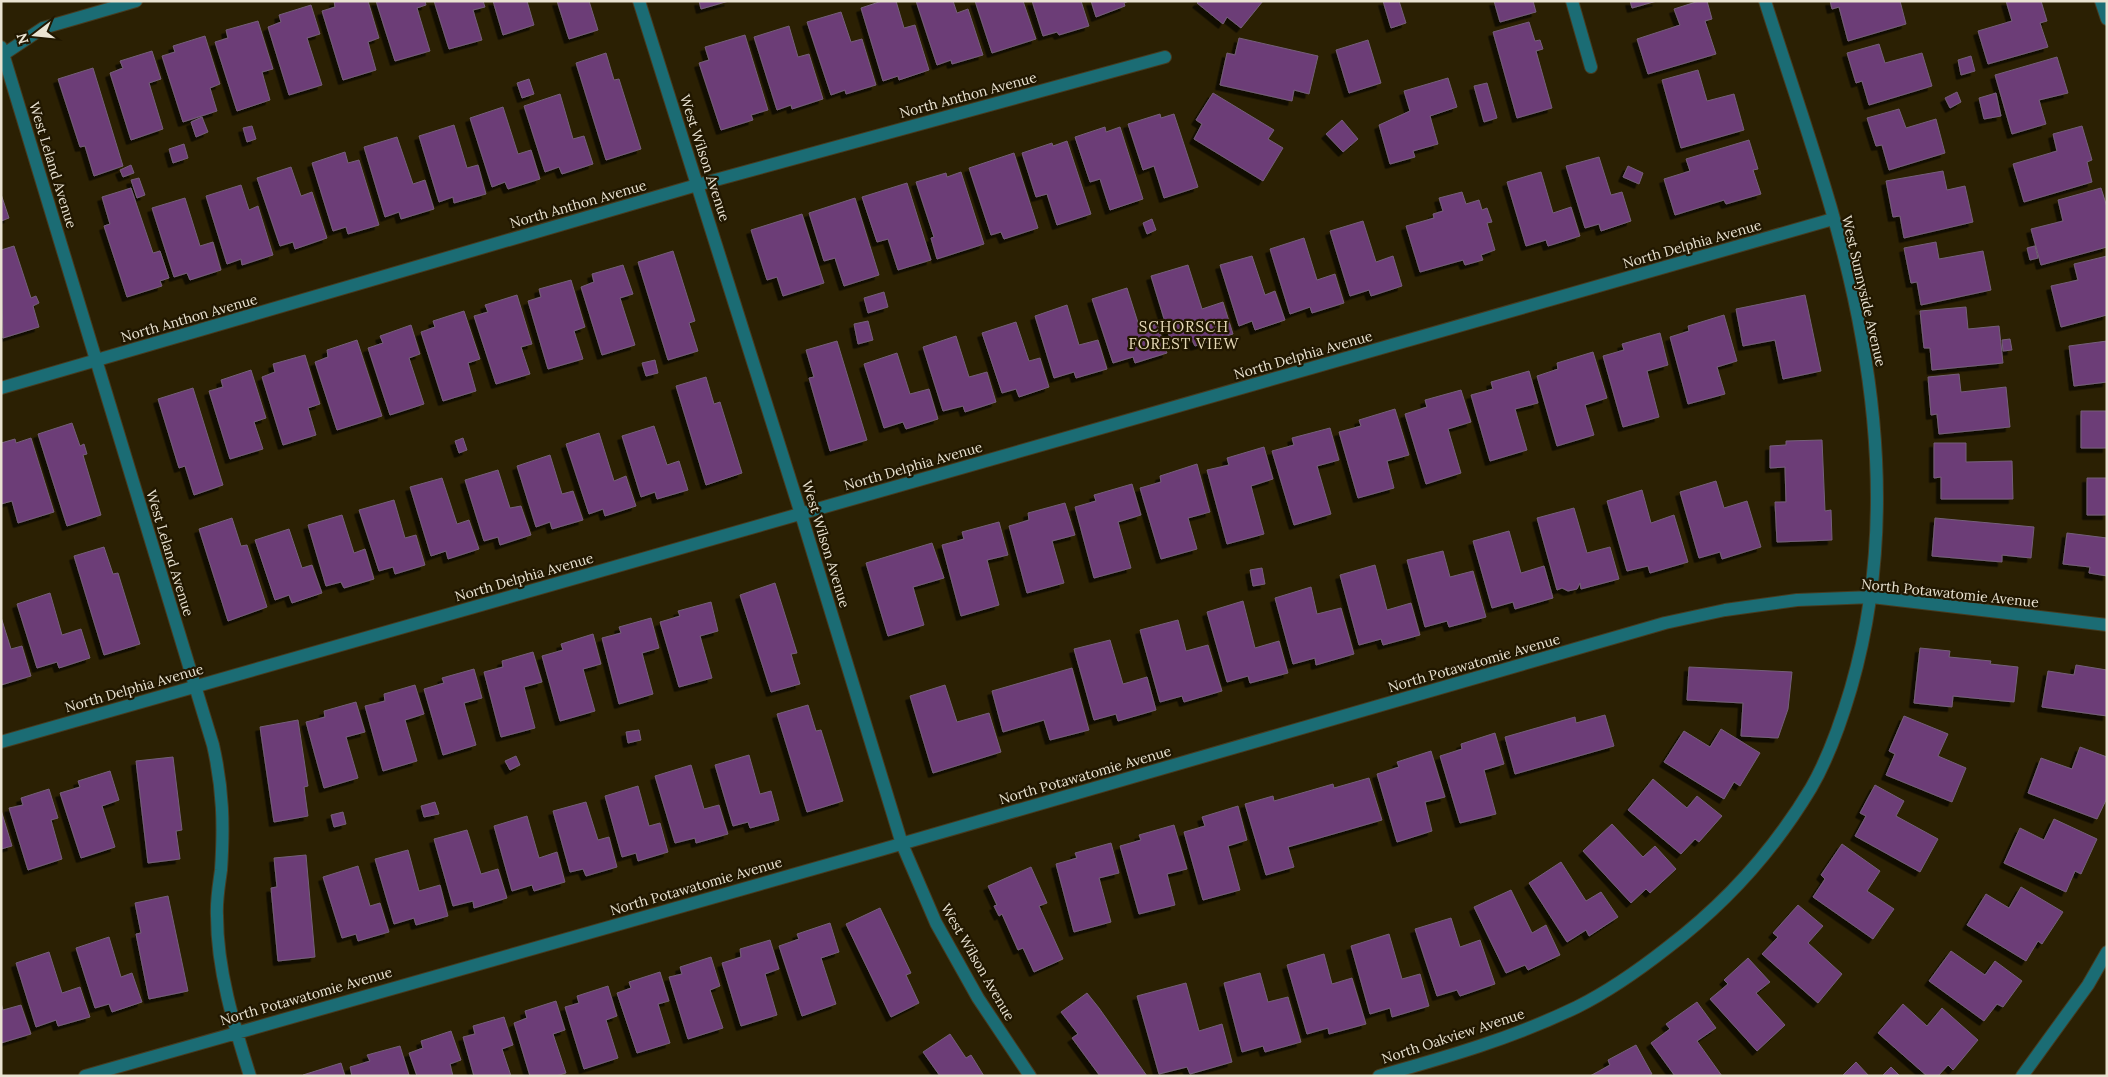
<svg xmlns="http://www.w3.org/2000/svg" width="2108" height="1077" viewBox="0 0 2108 1077" font-family="Lora,serif">
<style>
.building{fill:#6c3e77;stroke:#745f79;filter:url(#shadow)}
.lines{fill:none;stroke-linecap:round;stroke-linejoin:round}
.minor-casing{stroke:#463b20;stroke-width:14}
.minor{stroke:#1b6c74;stroke-width:12}
.labels{text-anchor:middle;dominant-baseline:central;stroke-width:4.5;stroke-linejoin:round;paint-order:stroke}
.street-label{font-size:14px;fill:#eae3d2;stroke:#211700}
.neighbourhood-label{font-size:15px;letter-spacing:1px;fill:#e8dbb9;stroke:#211700}
</style>
<defs>
<filter id="shadow"><feDropShadow dx="-4.5" dy="4.5" stdDeviation="0" flood-color="#0009"/></filter>
</defs>
<rect width="100%" height="100%" fill="#2b2003"/>
<path class="building" d="M334 1H368L379 38 368 42 376 70 343 80 322 11 335 7Z
M376 1H425L426 5 417 8 430 51 395 61Z
M434 1H483L485 7 473 10 482 40 449 49Z
M493 1H527L534 25 503 35Z
M557 1H589L598 30 569 39Z
M699 1H729L701 9Z
M882 1H896L904 28 915 25 929 70 899 80 898 76 883 81 861 8Z
M916 1H953L957 13 968 9 983 55 952 64 951 60 937 65Z
M975 1H1023L1036 39 992 53Z
M1032 1H1081L1089 26 1059 35 1057 32 1043 36Z
M1091 1H1129L1124 3 1125 6 1096 17Z
M1199 1H1263L1241 28 1227 17 1223 24 1197 3Z
M1383 1H1399L1406 23 1391 28Z
M1494 1H1533L1536 12 1500 22Z
M1630 1H1657L1632 8Z
M1699 1H1707L1712 19 1705 21 1716 54 1648 74 1637 39 1680 25 1674 9Z
M1830 1H1900L1906 24 1848 41 1839 7 1832 9Z
M2006 1H2041L2047 21 2040 23 2048 47 1988 64 1978 31 2012 21Z
M311 5 320 34 307 38 322 85 289 95 268 27 281 22 279 15Z
M841 12 851 42 862 39 876 85 846 94 845 90 831 95 807 22Z
M258 21 273 69 262 72 270 100 237 111 215 42 228 38 226 30Z
M1529 22 1535 41 1540 40 1543 49 1536 51 1552 108 1517 118 1493 32Z
M789 26 798 57 809 54 823 99 792 109 791 105 777 110 754 37Z
M745 35 768 110 751 115 753 120 721 130 699 63 709 60 705 47Z
M205 36 220 84 210 88 217 111 183 122 162 56 175 52 173 46Z
M1239 38 1318 56 1309 94 1294 90 1292 101 1220 85 1227 53 1235 55Z
M1368 40 1381 83 1349 93 1336 50Z
M1879 44 1885 63 1922 53 1932 86 1869 105 1862 81 1856 83 1847 53Z
M152 51 161 79 149 83 163 129 131 140 110 73 123 68 120 61Z
M606 53 614 80 619 79 641 149 606 160 576 63Z
M1971 56 1975 71 1961 75 1958 60Z
M2057 57 2068 93 2039 100 2046 124 2012 134 1995 75Z
M93 68 123 166 94 176 85 146 80 147 58 79Z
M1698 70 1707 101 1734 94 1744 130 1681 148 1662 80Z
M1448 78 1457 107 1430 116 1438 144 1413 151 1415 157 1390 164 1379 125 1410 111 1404 91Z
M529 79 534 94 522 98 517 83Z
M1487 83 1497 118 1484 122 1474 86Z
M1957 92 1961 102 1950 108 1945 98Z
M1213 93 1274 130 1268 139 1283 148 1263 181 1194 139 1202 124 1196 120Z
M1996 93 2001 116 1984 119 1979 98Z
M560 94 573 139 584 136 593 164 562 174 559 167 545 172 524 106Z
M503 107 518 154 531 150 540 179 508 189 505 182 492 187 470 118Z
M1899 109 1906 128 1936 119 1945 153 1889 170 1882 145 1876 146 1867 118Z
M1160 114 1161 118 1174 114 1198 187 1164 198 1154 166 1143 170 1128 124Z
M202 117 208 132 196 137 191 122Z
M1342 120 1358 139 1343 152 1326 134Z
M454 125 467 168 478 165 486 194 454 203 453 197 439 202 419 136Z
M252 126 256 139 247 142 243 128Z
M2082 126 2092 160 2087 162 2092 182 2024 202 2013 164 2057 151 2053 134Z
M1105 127 1106 132 1120 127 1143 199 1110 210 1100 179 1090 182 1075 137Z
M397 137 413 184 425 180 434 209 401 219 399 212 385 217 364 147Z
M1749 140 1758 169 1753 170 1761 194 1726 204 1724 200 1675 215 1664 179 1690 171 1686 159Z
M1067 141 1091 214 1057 225 1047 194 1036 197 1022 153 1052 143 1053 146Z
M184 144 188 158 173 163 169 149Z
M345 152 348 163 359 160 379 225 348 234 346 227 333 231 312 163Z
M1014 153 1038 228 1004 239 1001 232 991 235 969 168Z
M1599 157 1611 195 1622 192 1631 221 1601 231 1599 224 1585 228 1566 166Z
M131 165 134 173 123 177 120 170Z
M1628 166 1643 173 1639 184 1623 177Z
M291 167 301 196 312 192 327 238 295 249 293 242 280 246 257 178Z
M1943 171 1947 190 1965 186 1973 222 1904 238 1900 216 1893 217 1886 181Z
M961 172 984 244 937 259 931 238 934 237 916 182 946 173 947 177Z
M1541 172 1553 213 1571 207 1580 236 1548 246 1546 240 1526 246 1507 182Z
M139 178 145 195 137 198 131 180Z
M907 183 931 260 898 270 888 239 877 242 862 197Z
M241 185 249 210 258 206 273 255 242 265 241 259 227 264 206 196Z
M131 188 153 253 160 251 169 278 160 281 162 286 127 297 104 226 110 224 102 197Z
M2101 188 2107 207V247L2041 265 2031 229 2063 221 2058 200Z
M1462 192 1466 204 1479 200 1482 210 1487 208 1492 222 1487 223 1495 250 1481 255 1483 260 1465 265 1463 260 1420 272 1406 226 1434 218 1433 214 1443 211 1439 198Z
M1 194 9 218 1 221Z
M185 198 200 246 213 242 221 270 190 280 187 273 174 277 152 208Z
M855 198 879 275 844 286 835 258 824 261 809 213Z
M802 214 824 283 783 296 777 277 767 280 751 230Z
M1152 219 1156 230 1147 234 1143 223Z
M1363 221 1376 262 1393 256 1402 286 1371 296 1369 290 1350 296 1330 231Z
M1304 238 1317 280 1335 274 1344 303 1312 313 1310 307 1290 314 1270 249Z
M1936 242 1939 259 1983 251 1991 290 1921 305 1917 282 1911 283 1904 248Z
M14 246 31 298 36 296 39 303 33 306 39 327 3 338 1 250Z
M2035 246 2038 258 2030 260 2027 248Z
M673 251 695 321 689 323 698 351 668 360 638 262Z
M1252 256 1265 295 1275 291 1285 320 1255 330 1252 321 1239 326 1220 265Z
M2107 256V315L2061 327 2051 286 2078 280 2074 264Z
M623 265 633 294 620 298 635 345 602 355 581 287 594 282 592 274Z
M1188 265 1202 309 1223 302 1233 334 1195 346 1191 338 1172 345 1151 276Z
M571 280 585 327 574 331 583 359 548 369 528 301 541 297 539 289Z
M1127 288 1140 329 1157 324 1167 353 1135 363 1133 357 1113 363 1092 299Z
M884 292 888 307 868 313 864 298Z
M517 295 532 344 521 347 530 374 496 384 474 316 488 312 485 305Z
M1805 295 1821 371 1783 379 1775 340 1743 346 1736 309Z
M1067 305 1079 345 1098 340 1107 369 1076 378 1074 372 1054 378 1035 316Z
M1966 307 1968 329 1999 326 2003 363 1932 370 1930 348H1924L1920 311Z
M464 311 480 359 468 363 476 391 443 401 421 332 435 327 433 321Z
M1724 315 1737 361 1717 367 1725 394 1688 404 1670 337 1689 331 1688 326Z
M868 321 873 340 858 344 854 324Z
M1016 322 1029 361 1040 358 1049 387 1019 397 1016 389 1002 393 982 333Z
M411 325 420 354 409 358 424 404 390 415 368 348 383 343 380 336Z
M1660 333 1668 365 1647 371 1659 417 1623 427 1603 356 1624 350 1622 344Z
M956 336 969 377 987 372 996 402 965 412 963 406 943 411 923 347Z
M2010 339 2012 350 2003 351 2002 340Z
M357 340 382 416 337 430 315 362 328 357 327 350Z
M837 341 867 440 830 451 809 378 814 377 806 350Z
M2107 341V382L2074 386 2069 346Z
M1593 352 1607 398 1585 405 1594 435 1557 446 1537 376 1558 369 1557 363Z
M897 353 910 394 929 389 938 419 906 429 903 422 884 428 864 364Z
M305 355 320 404 308 408 316 435 283 445 262 377 275 372 273 364Z
M655 360 658 373 646 376 642 363Z
M251 370 266 418 254 422 263 449 230 459 209 391 223 387 221 380Z
M1529 371 1538 403 1515 409 1527 450 1490 461 1471 395 1493 389 1491 382Z
M1959 374 1961 392 2006 387 2010 427 1939 434 1937 414 1931 415 1928 377Z
M706 377 714 404 720 402 742 473 706 485 676 386Z
M193 388 223 485 194 495 185 466 179 468 158 399Z
M1461 390 1471 422 1448 429 1461 473 1426 484 1405 414 1427 407 1425 400Z
M1395 409 1409 455 1387 461 1394 488 1358 498 1339 432 1361 426 1359 420Z
M2081 411H2107V448H2081Z
M72 423 80 446 84 444 87 454 83 455 101 515 67 526 38 434Z
M654 426 667 465 679 461 688 490 657 499 655 492 641 497 622 436Z
M1330 428 1339 460 1317 466 1331 514 1294 525 1272 451 1294 445 1292 438Z
M599 433 614 481 626 476 636 506 605 516 603 509 589 514 566 444Z
M31 438 54 512 18 523 12 501 1 504V443L15 439 16 443Z
M463 438 467 450 459 453 455 441Z
M1822 440 1825 511 1831 510 1832 540 1777 542 1775 502H1786L1785 467 1770 468V446L1786 445V441Z
M1934 443H1966V462L2012 461 2013 499H1941V477L1934 478Z
M1264 447 1273 479 1251 486 1264 534 1227 544 1207 470 1229 465 1227 458Z
M550 455 562 494 573 491 583 520 552 529 550 522 536 527 517 466Z
M1197 464 1210 512 1188 518 1197 549 1161 559 1140 488 1161 482 1160 476Z
M498 470 510 508 521 506 531 535 500 545 498 537 484 541 465 480Z
M442 478 457 524 469 520 479 549 448 559 446 551 431 556 410 487Z
M2087 478H2107V515H2087Z
M1716 481 1724 508 1747 501 1761 547 1722 559 1720 552 1699 558 1680 492Z
M1132 484 1141 515 1118 522 1131 568 1094 578 1075 507 1096 501 1094 495Z
M1642 490 1651 523 1674 515 1688 562 1650 573 1648 566 1627 571 1607 501Z
M394 500 405 538 416 535 425 565 395 574 393 567 379 571 359 510Z
M1065 503 1075 535 1052 541 1064 583 1027 593 1009 526 1029 520 1028 513Z
M1574 508 1587 553 1610 547 1619 579 1581 589 1580 583 1577 589 1568 591 1562 588 1557 590 1537 518Z
M342 515 354 553 365 549 374 579 344 588 341 582 326 586 308 525Z
M232 518 241 546 247 545 267 607 228 621 199 529Z
M1935 518 2034 527 2031 558 2002 555V562L1932 556Z
M999 522 1008 555 987 560 999 605 961 616 942 545 964 539 962 532Z
M289 529 302 568 312 565 322 593 292 603 289 595 275 600 255 540Z
M1509 531 1521 573 1544 566 1553 598 1515 609 1513 602 1492 608 1473 541Z
M2067 533 2107 538V576L2089 573 2090 567 2063 564Z
M932 543 944 578 913 587 924 625 888 636 866 563Z
M104 547 113 574 118 573 140 644 104 655 74 556Z
M1443 551 1450 577 1473 571 1486 617 1449 627 1447 621 1425 627 1407 560Z
M1375 565 1387 610 1411 603 1420 635 1383 645 1381 639 1359 645 1340 575Z
M1262 568 1265 584 1253 586 1250 570Z
M775 583 797 653 791 654 800 684 771 692 740 595Z
M1311 587 1317 614 1341 608 1354 654 1316 665 1315 658 1293 664 1275 598Z
M50 593 62 635 81 629 90 658 59 668 57 662 37 668 17 604Z
M1243 601 1255 648 1279 641 1288 673 1250 683 1248 676 1227 682 1207 612Z
M711 602 718 631 700 636 712 678 679 687 660 622 680 616 678 611Z
M1 617 11 649 22 646 31 676 1 685Z
M651 618 659 648 642 653 653 694 619 704 602 638 621 633 619 627Z
M1178 620 1186 651 1208 645 1222 691 1184 702 1182 696 1160 702 1140 630Z
M593 634 601 664 583 669 595 711 560 721 542 656 563 650 561 644Z
M1110 640 1123 684 1147 677 1156 710 1118 721 1116 714 1094 720 1074 649Z
M1920 648 1950 651 1949 657 1991 661 1990 664 2018 667 2014 702 1953 696 1952 707 1914 703Z
M533 652 542 682 524 687 535 728 501 737 484 672 503 667 502 661Z
M2076 665 2107 670V716L2042 707 2048 671 2074 675Z
M1689 667 1792 672 1788 709 1778 738 1741 736 1743 703 1687 700Z
M1072 668 1089 730 1050 740 1044 720 1003 732 992 691Z
M474 669 482 698 464 703 476 745 443 755 424 689 444 683 442 678Z
M415 685 424 714 405 720 417 761 383 771 365 706 385 701 384 694Z
M945 685 957 722 989 713 1001 752 933 773 910 696Z
M356 702 365 732 346 737 358 778 324 788 306 722 325 717 324 711Z
M808 705 816 731 821 730 843 801 807 812 777 714Z
M1605 715 1614 746 1515 774 1505 737 1575 717 1576 723Z
M1904 716 1948 734 1938 756 1966 768 1952 802 1886 775 1895 754 1889 751Z
M298 720 308 786 304 787 308 816 274 822 260 727Z
M1721 729 1760 753 1740 786 1734 782 1724 799 1664 762 1684 731 1710 747Z
M639 730 641 740 628 743 626 732Z
M1495 733 1504 764 1484 770 1496 814 1460 823 1440 756 1462 749 1461 744Z
M2080 747 2107 757V798L2097 819 2028 793 2041 758 2072 769Z
M1431 751 1445 797 1425 802 1432 831 1397 842 1377 774 1399 767 1397 762Z
M749 755 760 794 771 791 779 820 750 828 748 822 733 826 715 765Z
M516 756 520 765 510 770 505 761Z
M173 757 182 830 176 831 180 859 148 863 136 761Z
M691 765 704 809 719 805 728 834 696 843 695 838 675 843 655 776Z
M110 771 119 800 102 806 115 847 81 858 60 793 80 787 78 781Z
M1369 778 1382 820 1288 847 1294 867 1266 875 1245 804 1273 796 1274 801 1333 784 1334 788Z
M1653 779 1687 808 1697 796 1722 816 1699 842 1695 839 1681 854 1628 810Z
M1875 785 1904 801 1896 816 1938 839 1920 872 1855 836 1866 816 1860 813Z
M638 786 649 826 660 823 668 852 638 861 636 853 622 857 605 796Z
M49 789 58 818 51 820 62 859 28 870 9 808 23 805 21 798Z
M435 802 439 814 424 817 421 806Z
M586 802 598 840 609 837 617 867 586 876 583 869 570 872 553 811Z
M1238 806 1247 840 1228 846 1240 890 1203 900 1184 832 1205 826 1202 817Z
M1 810 12 846 1 849Z
M343 812 346 824 334 827 331 815Z
M527 816 539 858 557 852 565 882 534 891 532 885 512 891 494 826Z
M2054 819 2097 839 2081 874 2075 871 2066 892 2004 863 2020 828 2044 840Z
M1612 824 1643 857 1655 846 1676 869 1650 893 1646 889 1631 903 1583 851Z
M1174 825 1187 869 1167 874 1175 905 1139 914 1120 846 1141 840 1139 835Z
M467 830 481 874 498 869 507 898 474 908 473 901 453 906 434 839Z
M1111 843 1119 873 1099 878 1111 922 1074 932 1056 864 1077 858 1075 853Z
M1842 844 1880 871 1867 891 1894 909 1873 939 1813 897 1825 879 1821 875Z
M408 850 419 891 440 885 448 916 416 925 414 918 394 924 375 859Z
M306 855 315 957 278 961 271 888 277 887 274 858Z
M1561 862 1586 901 1601 892 1618 917 1589 936 1586 930 1567 942 1529 883Z
M358 866 370 906 380 903 389 932 358 941 356 934 342 938 323 877Z
M1031 867 1047 903 1039 906 1063 959 1034 972 1023 948 1018 950 1002 914 999 916 994 906 997 905 988 886Z
M2021 887 2063 912 2042 944 2038 941 2026 961 1967 925 1986 894 2009 908Z
M1511 890 1532 933 1546 925 1560 955 1528 970 1525 965 1506 973 1474 907Z
M168 896 188 991 149 999 136 934 141 933 135 903Z
M1798 905 1823 926 1808 943 1842 974 1818 1003 1762 954 1778 937 1773 933Z
M880 908 911 973 906 975 919 1003 891 1017 846 924Z
M1451 918 1460 947 1480 940 1495 984 1460 996 1457 990 1437 996 1415 929Z
M830 923 839 952 821 958 836 1004 802 1016 779 946 799 939 797 934Z
M1389 934 1402 979 1420 974 1429 1006 1392 1017 1390 1008 1370 1014 1351 946Z
M109 937 121 977 132 973 142 1002 112 1012 109 1004 95 1008 76 948Z
M770 940 779 969 765 974 777 1015 741 1026 722 963 741 957 740 949Z
M1951 951 1985 975 1995 961 2022 981 2003 1007 1997 1004 1984 1021 1929 981Z
M49 952 62 993 80 987 90 1017 58 1026 56 1020 36 1027 16 963Z
M1324 954 1332 984 1352 978 1366 1024 1329 1034 1328 1028 1307 1034 1287 965Z
M711 957 720 986 710 990 723 1028 688 1039 669 977 682 974 680 967Z
M1748 958 1770 982 1756 993 1785 1025 1757 1051 1710 999 1728 984 1724 980Z
M660 972 669 1001 658 1004 670 1043 637 1053 617 993 631 988 629 982Z
M1260 973 1268 1002 1288 997 1301 1042 1265 1052 1263 1046 1242 1052 1224 983Z
M1186 983 1199 1031 1222 1024 1232 1062 1190 1074 1187 1067 1159 1074 1137 996Z
M608 986 617 1016 606 1020 618 1058 584 1069 565 1007 579 1003 577 996Z
M1087 993 1099 1008 1147 1076H1100L1072 1038 1078 1034 1061 1012Z
M556 1001 565 1030 553 1034 566 1073 556 1076H530L514 1023 527 1018 525 1011Z
M1697 1002 1716 1028 1697 1041 1722 1076H1675L1651 1043 1670 1029 1666 1024Z
M1 1003 3 1010 21 1005 31 1034 1 1043Z
M1903 1004 1927 1026 1942 1008 1978 1040 1953 1070 1948 1065 1938 1076H1927L1878 1033Z
M504 1017 513 1045 502 1049 511 1076H474L463 1037 475 1034 473 1026Z
M451 1031 461 1060 450 1064 453 1076H417L409 1053 423 1048 421 1041Z
M950 1034 966 1058 971 1055 984 1076H940L923 1052Z
M1636 1045 1652 1074 1648 1076H1590L1610 1065 1608 1060Z
M400 1046 409 1075 352 1076 350 1067 370 1061 367 1055Z
M1856 1062 1869 1076H1842Z
M341 1063 345 1076H303V1075Z
M1891 1067 1900 1076H1882Z"/>
<g class="lines">
<defs>
<path id="minor" d="M639 1 801 514 902 844 936 923 978 998 1030 1076
M1572 1 1591 67
M2101 1 2107 19
M1 47 213 745C223 789 224 825 221 870 219 885 216 901 217 916 217 970 234 1025 250 1076
M1 56 43 28 136 1
M1 388 697 185 1165 57
M1 742 1833 219
M85 1076 880 850 1665 623 1725 610 1797 600 1872 597 2107 625
M1379 1076C1447 1057 1513 1038 1577 1007 1609 991 1639 970 1667 948 1725 904 1774 850 1811 788 1829 757 1841 722 1851 688 1884 574 1883 455 1862 339 1842 224 1800 112 1765 1
M2022 1076 2088 985 2107 952"/>
</defs>
<use href="#minor" class="minor-casing"/>
<use href="#minor" class="minor"/>
</g>
<g class="labels">
<g class="street-label">
<text transform="translate(968 95) rotate(-15)">North Anthon Avenue</text>
<text transform="translate(705 158) rotate(72)">West Wilson Avenue</text>
<text transform="translate(53 165) rotate(73)">West Leland Avenue</text>
<text transform="translate(578 204) rotate(-16)">North Anthon Avenue</text>
<text transform="translate(1692 244) rotate(-16)">North Delphia Avenue</text>
<text transform="translate(1864 291) rotate(77)">West Sunnyside Avenue</text>
<text transform="translate(189 318) rotate(-16)">North Anthon Avenue</text>
<text transform="translate(1303 355) rotate(-16)">North Delphia Avenue</text>
<text transform="translate(913 466) rotate(-16)">North Delphia Avenue</text>
<text transform="translate(826 544) rotate(73)">West Wilson Avenue</text>
<text transform="translate(170 553) rotate(73)">West Leland Avenue</text>
<text transform="translate(524 577) rotate(-16)">North Delphia Avenue</text>
<text transform="translate(1950 593) rotate(6)">North Potawatomie Avenue</text>
<text transform="translate(1474 663) rotate(-16)">North Potawatomie Avenue</text>
<text transform="translate(134 688) rotate(-16)">North Delphia Avenue</text>
<text transform="translate(1085 775) rotate(-16)">North Potawatomie Avenue</text>
<text transform="translate(696 886) rotate(-16)">North Potawatomie Avenue</text>
<text transform="translate(978 962) rotate(60)">West Wilson Avenue</text>
<text transform="translate(306 996) rotate(-16)">North Potawatomie Avenue</text>
<text transform="translate(1453 1036) rotate(-18)">North Oakview Avenue</text>
</g>
<g class="neighbourhood-label">
<text x="1184" y="326">SCHORSCH<tspan x="1184" dy="17">FOREST VIEW</tspan></text>
</g>
</g>
<rect width="2108" height="1077" fill="none" stroke="#eae3d2" stroke-width="5"/>
<g transform="translate(35 35) rotate(254)" stroke="#211700" stroke-width="4" paint-order="stroke">
<path d="M0-4L9 19L0 12L-9 19Z" fill="#eae3d2"/>
<text y="-8" font-size="14" font-weight="bold" text-anchor="middle" fill="#eae3d2">N</text>
</g>
</svg>
